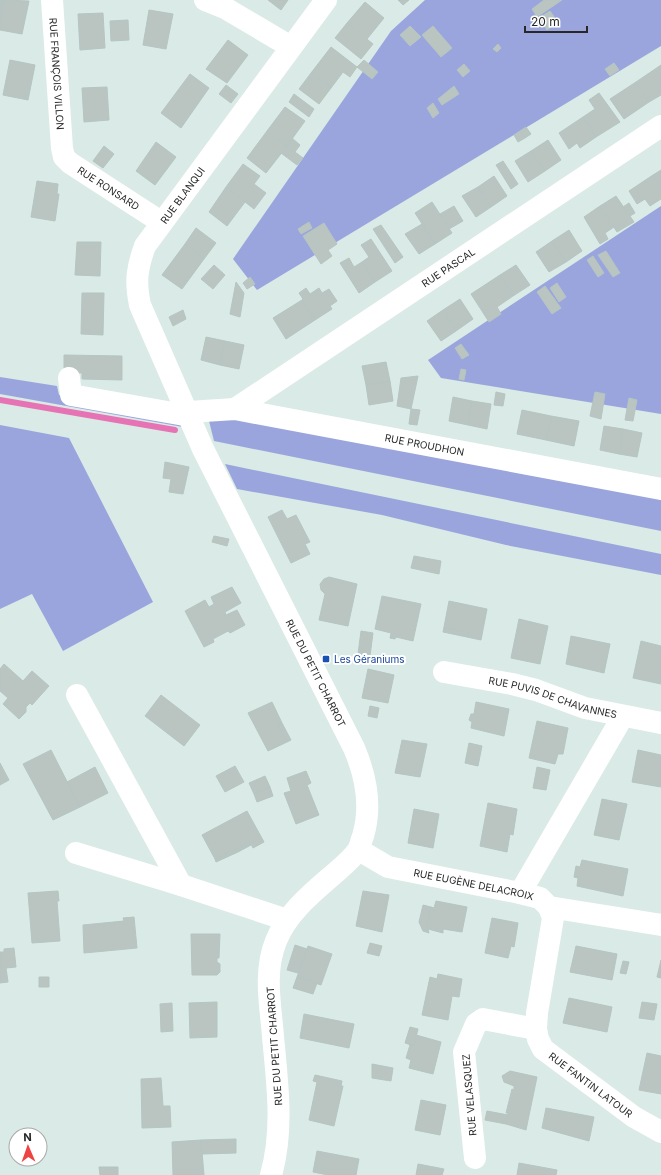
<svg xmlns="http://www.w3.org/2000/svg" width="661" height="1175" viewBox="0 0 661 1175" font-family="Inter,sans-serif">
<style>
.green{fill:#9aa5dd}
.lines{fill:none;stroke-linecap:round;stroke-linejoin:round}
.stream{stroke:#e673b3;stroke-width:6}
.building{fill:#bac5c2;stroke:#b4c5c2}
.minor{stroke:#fff;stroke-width:22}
.transit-dot{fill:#1a4fb4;stroke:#fff;stroke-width:1.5}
.labels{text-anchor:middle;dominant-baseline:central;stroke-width:4;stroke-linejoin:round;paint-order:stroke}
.street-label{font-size:10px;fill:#282828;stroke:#fff}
.transit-label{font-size:10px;fill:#164399;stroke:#fff;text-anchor:start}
</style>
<rect width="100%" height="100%" fill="#daeae6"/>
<path class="green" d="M425 0H661V46L257 290 233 259 391 31Z
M661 206V414L441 378 428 360Z
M0 377 57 386 59 395 178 418 183 427 0 394Z
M208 417 237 419 661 499V531L214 441Z
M0 425 69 438 153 602 63 651 32 594 0 609Z
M225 464 661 554V575L506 545 382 515 237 489Z"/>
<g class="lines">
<path class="stream" d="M0 400 175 430"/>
</g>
<path class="building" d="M0 0H4L0 19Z
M4 0 29 1 22 34 0 30V19Z
M268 0H288L281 10Z
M398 0H409L403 5Z
M544 0H562L537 17 532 9Z
M365 2 384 18 367 39 347 23Z
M149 10 173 14 166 49 143 45Z
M550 11 558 22 547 30 539 18Z
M103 13 105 48 80 50 78 14Z
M128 20 129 40 111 41 110 21Z
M347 23 373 44 361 59 335 38Z
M410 26 421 37 410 46 400 35Z
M433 26 452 48 441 57 422 35Z
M228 40 248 55 227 83 206 69Z
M498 44 501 48 497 52 493 49Z
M331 47 357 67 350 77 343 72 331 88 311 73Z
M10 60 35 65 28 100 3 95Z
M364 60 378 72 372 79 357 67Z
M614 63 619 70 610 76 605 69Z
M464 64 470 71 463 77 457 70Z
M661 65V95L649 102 636 82Z
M311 73 331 88 319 104 299 89Z
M190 74 209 88 181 128 161 113Z
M636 82 649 102 624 119 610 99Z
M226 85 238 94 231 103 219 94Z
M454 86 459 94 442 105 438 99Z
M107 87 109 120 84 122 82 88Z
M599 93 620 122 596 137 583 117 595 109 589 100Z
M294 94 314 109 309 117 289 102Z
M433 103 439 113 433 118 427 108Z
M285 107 305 121 287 146 267 131Z
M583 117 596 137 580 148 577 143 569 149 559 133Z
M526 127 531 134 525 138 520 131Z
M267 131 287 146 266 173 247 158Z
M520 131 525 138 518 142 514 135Z
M292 138 300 145 295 152 287 146Z
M548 140 561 160 545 171 531 151Z
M156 142 176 157 155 185 136 171Z
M104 146 114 154 103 168 93 161Z
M287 146 303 158 297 165 281 153Z
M531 151 545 171 528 182 515 161Z
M503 161 518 184 511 189 496 165Z
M243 164 260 176 254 184 266 193 254 209 226 187Z
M661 170V188L653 175Z
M653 175 661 188V199L650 206 645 199 637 204 629 191Z
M494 176 507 196 491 207 478 187Z
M37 181 58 184 57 194H59L55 221 31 217Z
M226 187 245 202 227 226 209 212Z
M478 187 491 207 476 217 462 196Z
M616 196 634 222 617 232 600 206Z
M432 202 452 233 435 244 415 213Z
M629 203 635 213 630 216 623 207Z
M454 206 463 221 449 229 440 214Z
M600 206 614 227 605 233 608 239 600 244 584 217Z
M309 222 312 228 301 234 298 229Z
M324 223 337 244 328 250 332 256 321 264 303 236Z
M422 224 435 244 419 254 405 234Z
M381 225 403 257 395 263 373 229Z
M196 228 216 243 204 259 185 244Z
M569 230 582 251 566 262 552 241Z
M371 239 392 271 375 282 362 262 369 257 361 245Z
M552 241 566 262 549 272 536 252Z
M77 242H101L100 276 75 275Z
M185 244 204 259 182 289 162 275Z
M606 251 620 273 613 277 598 255Z
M593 256 604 273 598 277 587 260Z
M349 258 354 267 362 262 375 282 359 293 340 263Z
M214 265 225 275 213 289 201 279Z
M516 265 530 285 513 296 500 275Z
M500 275 513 296 497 307 501 314 489 322 471 294Z
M250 277 255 284 247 289 243 283Z
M236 282 244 293 240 317 230 314Z
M557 283 566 297 559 302 550 288Z
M545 286 561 308 552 314 537 292Z
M306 288 310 294 319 288 322 293 329 289 337 301 330 306 332 309 315 320 302 300 303 299 299 293Z
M82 293H104L103 335 81 334Z
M460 299 473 319 456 331 443 310Z
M302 300 315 320 286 339 273 318Z
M183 310 186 319 173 326 169 317Z
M443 310 456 331 441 341 427 321Z
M206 337 225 341 220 365 201 360Z
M225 341 244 345 239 369 220 365Z
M461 344 469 355 462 359 455 348Z
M64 355 122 356V380L82 379V373L64 372Z
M386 362 390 381 366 385 362 366Z
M461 369 466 370 464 380 459 379Z
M418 376 411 409 397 406 401 378Z
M390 381 393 401 369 405 366 385Z
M496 392 505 394 503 406 494 405Z
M595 392 605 394 601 419 590 416Z
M453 397 472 401 468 425 449 421Z
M629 398 637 400 633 421 625 420Z
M472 401 491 404 487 429 468 425Z
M411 409 420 410 417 425 409 424Z
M522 410 551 416 546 440 517 434Z
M551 416 579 421 574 446 546 440Z
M604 426 623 429 619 454 600 450Z
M623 429 642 433 637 457 619 454Z
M165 462 189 467 183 494 169 492 171 479 163 478Z
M282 510 287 519 296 515 310 542 305 544 310 554 291 563 268 517Z
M214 536 229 539 227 546 212 542Z
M414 556 441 561 439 574 411 568Z
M329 577 357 584 348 626 319 620 325 594 321 590 320 584 324 579Z
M232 587 241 603 225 612 226 615 237 610 245 625 230 633 228 631 213 639 214 642 204 647 185 611 205 600 209 607 214 604 211 597Z
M382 596 421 604 413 641 396 637 395 639 390 638 391 633 375 629Z
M449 601 487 609 481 640 467 637 468 632 444 627Z
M519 619 548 626 540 664 511 658Z
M444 627 468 632 467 637 443 632Z
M361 631 373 633 370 656 358 654Z
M571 636 610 644 604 673 566 664Z
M641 641 661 646V684L633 678Z
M4 664 23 681 32 671 49 686 32 705 30 703 26 707V712L19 719 3 704 8 698 0 691V669Z
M368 669 394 675 388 703 362 698Z
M161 695 200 725 184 746 145 716Z
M272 702 282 723 278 725 287 742 268 751 248 713Z
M476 702 509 709 504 736 471 728 472 722 469 720 471 714H474Z
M370 706 379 708 377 718 368 716Z
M537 721 568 728 563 754H558L555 764 529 758Z
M282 723 291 740 287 742 278 725Z
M402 740 427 744 420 777 395 773Z
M469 743 482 746 478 766 465 763Z
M51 750 80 807 53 820 23 764Z
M638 750 661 755V787L632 782Z
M0 763 9 780 0 785Z
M235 766 244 782 225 792 216 776Z
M95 767 108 793 80 807 67 782Z
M537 767 550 770 546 790 533 788Z
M306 771 311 783 307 785 319 815 296 824 284 793 291 791 287 778Z
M265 776 270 787 254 794 249 783Z
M270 787 273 796 257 802 254 794Z
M602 799 627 804 619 840 594 835Z
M488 803 517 809 513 835 510 834 507 852 480 846Z
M414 809 439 814 433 848 408 843Z
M247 811 264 842 253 848 250 842 215 859 202 835Z
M250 842 251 845 238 852 216 862 215 859Z
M582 860 628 869 623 896 577 886 578 878 574 877 576 866 580 867Z
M58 891 59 901H57L60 941 32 943 28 893Z
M363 891 389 895 382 932 356 926Z
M436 901 467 907 462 932 443 929V933L428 929 427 926 431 907 434 908Z
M423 905 431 907 427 926 429 933 423 931 419 922Z
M134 917 137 948 84 953 83 925 124 921 123 918Z
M492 918 518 923 514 947 511 946 508 958 485 953Z
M191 934H220L219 958H217V962L220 964V972L217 975H192Z
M370 943 382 946 379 956 367 953Z
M295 945 307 949 298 973 287 970Z
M308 946 332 954 321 985 297 977Z
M576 946 617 954 612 980 570 972Z
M14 948 16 967 6 968 8 982 0 983V952H4V949Z
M661 960V978L657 977Z
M623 961 629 962 626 974 620 973Z
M438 974 462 979 459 997 452 996 448 1020 422 1015 430 977 437 979Z
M39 977H49V987H39Z
M297 977 317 983 313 994 293 988Z
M569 998 612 1007 607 1032 563 1023Z
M217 1002V1037L190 1038 189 1003Z
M642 1002 657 1004 654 1020 639 1018Z
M172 1003 173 1031 161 1032 160 1004Z
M304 1014 354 1024 349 1048 300 1038Z
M410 1027 418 1029 414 1046 405 1043Z
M416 1035 441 1042 433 1074 409 1068 411 1060 406 1058 410 1045 414 1046Z
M647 1053 661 1056V1094L639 1090Z
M372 1064 393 1068 391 1081 372 1078Z
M510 1071 537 1077 526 1130 506 1124 508 1113H506L512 1089 514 1090V1086L504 1082 502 1076Z
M315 1075 342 1081 341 1086H343L334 1126 309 1120 317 1082 313 1081Z
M161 1078 163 1106H170L171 1127 142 1128 141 1079Z
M421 1100 446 1105 440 1135 415 1130Z
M546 1108 594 1117 589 1141 542 1128Z
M487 1111 508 1115 506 1124 485 1120Z
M236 1139V1153L202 1154 201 1140Z
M201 1140 204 1175H173L172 1142Z
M317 1151 359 1159 356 1175H328L313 1172Z
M519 1163 557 1170 556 1175H517Z
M418 1164 444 1169 442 1175H416Z
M99 1167H118V1175H100Z"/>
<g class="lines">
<g class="minor">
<path id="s1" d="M52 0 62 148 64 157 70 163 161 222"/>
<path d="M205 0 225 8 291 47"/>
<path d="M69 378 71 395 190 416"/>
<path id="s2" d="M235 409 661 126"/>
<path id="s3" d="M188 412 235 409 661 489"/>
<path id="s4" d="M444 672 512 684 536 690 585 708 661 723"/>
<path d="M77 695 181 885"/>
<path id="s5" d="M359 850 388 867 520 893 540 898 549 907 661 925"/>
<path d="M76 853 181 885 287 920"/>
<path d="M520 893 623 716"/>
<path id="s6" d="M549 907 553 918 537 1013 536 1029 538 1039 543 1049 634 1117 661 1132"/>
<path d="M475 1158 464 1052 476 1024 483 1019 536 1029"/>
<path id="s7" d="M271 1175C285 1126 276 1075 272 1025 269 997 265 968 276 941 287 913 312 893 334 874 342 867 352 859 358 850 360 847 361 841 363 836 372 806 366 776 354 748L203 449 140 305C135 281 137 268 145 246L326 0"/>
</g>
</g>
<rect class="transit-dot" x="322" y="655" width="8" height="8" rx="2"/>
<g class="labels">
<g class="street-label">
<text stroke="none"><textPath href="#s1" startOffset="74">RUE FRANÇOIS VILLON</textPath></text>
<text stroke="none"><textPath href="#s1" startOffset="212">RUE RONSARD</textPath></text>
<text stroke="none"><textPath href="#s7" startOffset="1080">RUE BLANQUI</textPath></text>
<text stroke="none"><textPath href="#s2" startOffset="256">RUE PASCAL</textPath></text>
<text stroke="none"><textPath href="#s3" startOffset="240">RUE PROUDHON</textPath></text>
<text transform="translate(316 673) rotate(63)">RUE DU PETIT CHARROT</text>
<text stroke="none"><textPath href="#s4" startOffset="112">RUE PUVIS DE CHAVANNES</textPath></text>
<text stroke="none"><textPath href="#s5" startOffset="121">RUE EUGÈNE DELACROIX</textPath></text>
<text transform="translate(274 1046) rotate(-94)">RUE DU PETIT CHARROT</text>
<text stroke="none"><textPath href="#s6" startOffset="205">RUE FANTIN LATOUR</textPath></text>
<text transform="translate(469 1095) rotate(-95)">RUE VELASQUEZ</text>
</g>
<g class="transit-label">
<text x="334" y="659">Les Géraniums</text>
</g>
</g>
<g transform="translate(28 1147) rotate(358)"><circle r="19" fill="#ffffff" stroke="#a9a9a9"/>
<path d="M0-3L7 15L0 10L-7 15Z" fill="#ee4344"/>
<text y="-6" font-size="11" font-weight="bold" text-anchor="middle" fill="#282828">N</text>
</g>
<path d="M525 26v6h62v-6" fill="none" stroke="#282828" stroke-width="2"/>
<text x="531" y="26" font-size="12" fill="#282828" stroke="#ffffff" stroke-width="3" paint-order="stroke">20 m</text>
</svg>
